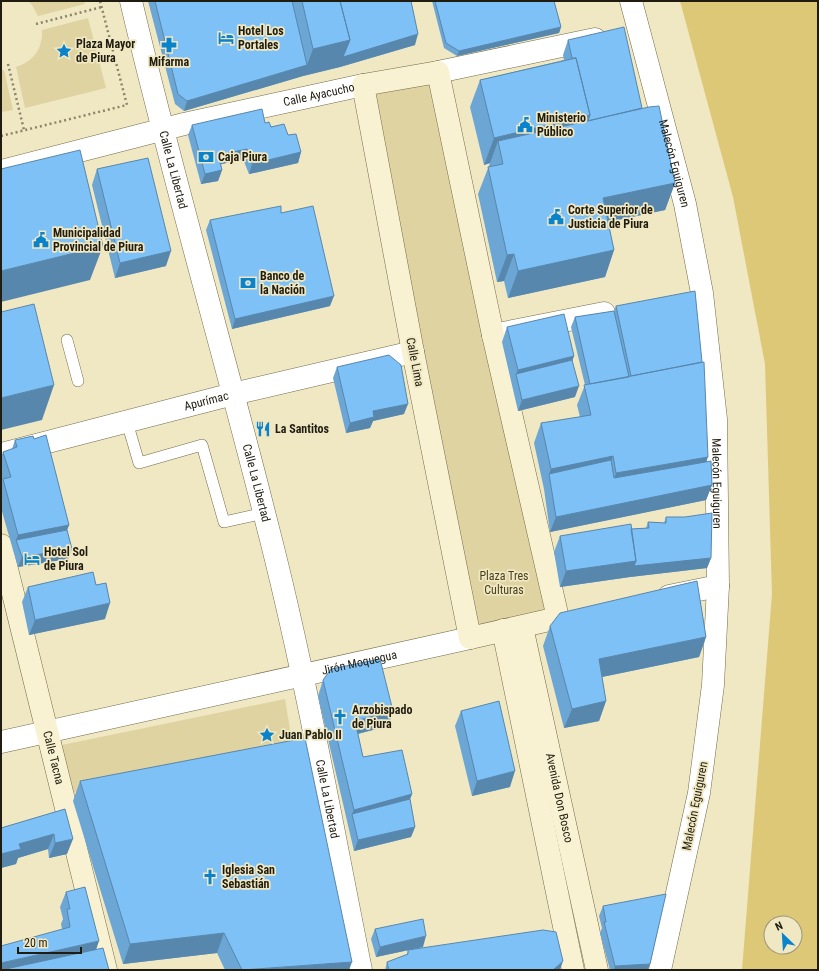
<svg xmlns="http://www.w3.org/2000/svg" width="819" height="971" viewBox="0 0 819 971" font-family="'Roboto Condensed',sans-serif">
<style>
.green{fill:#dfd3a1}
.water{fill:#ddc878;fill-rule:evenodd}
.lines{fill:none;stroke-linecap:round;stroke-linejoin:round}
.lane-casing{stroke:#736b4b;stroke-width:12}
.street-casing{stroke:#736b4b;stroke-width:23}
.secondary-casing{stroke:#736b4b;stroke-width:23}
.path{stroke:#8a846b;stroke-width:2.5;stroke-dasharray:2 3;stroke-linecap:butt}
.lane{stroke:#fff;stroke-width:11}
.street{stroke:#fff;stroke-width:22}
.secondary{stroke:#f9f2d2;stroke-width:22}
.wall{fill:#6ca6d4}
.shaded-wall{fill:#5887ad}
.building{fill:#7ec1f7;stroke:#5887ad}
.labels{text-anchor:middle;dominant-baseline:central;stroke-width:3.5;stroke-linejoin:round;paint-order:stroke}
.poi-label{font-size:12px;font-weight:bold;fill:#201d10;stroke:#f0e7c3;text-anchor:start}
.street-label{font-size:12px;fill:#201d10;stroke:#f0e7c3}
.park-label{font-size:12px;fill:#49401d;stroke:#f0e7c3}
</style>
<rect width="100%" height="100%" fill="#f0e7c3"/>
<path class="green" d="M28 1H84L85 4 38 16 32 5Z
M88 18 106 88 25 108 16 67C33 62 43 49 42 30Z
M1 70H4L13 110 1 112Z
M438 72 558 618 470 638 363 85Z
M285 699 293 748 72 793 62 745Z"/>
<path class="water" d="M680 1H818V970H742L772 594 765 364 733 197ZM771 923H795V947H771Z"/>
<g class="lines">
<defs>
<path id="lane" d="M67 340 78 381
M127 422 139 463 202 445 224 522 264 513"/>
<g id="street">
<path id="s1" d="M131 1C172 176 223 349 267 524 305 671 331 821 361 970"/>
<path id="s2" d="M631 1 685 204 702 293 716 419 718 586 713 685 699 793 660 970"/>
<path d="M438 72 595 39"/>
<path id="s3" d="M1 171 184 124 363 85"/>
<path d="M493 335 604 313"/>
<path id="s4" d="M1 454 233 394 413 352"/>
<path d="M669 596 718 586"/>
<path id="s5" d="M1 742 470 638"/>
</g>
<g id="secondary">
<path d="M438 72 493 335 558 618 470 638 413 352 363 85Z"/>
<path id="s6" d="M1 545 106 970"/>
<path id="s7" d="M522 627 597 970"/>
<path d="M503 630 573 970"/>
</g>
</defs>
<use href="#lane" class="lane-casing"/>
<use href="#street" class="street-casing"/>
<use href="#secondary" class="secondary-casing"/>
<path class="path" d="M36 24 102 7
M8 64 24 130
M1 136 127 105 100 1"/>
<use href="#lane" class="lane"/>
<use href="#street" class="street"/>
<use href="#secondary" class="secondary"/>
</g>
<path class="wall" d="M148 1H411L415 45 340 67 303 76 184 111 175 104Z
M432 1H554L561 27 559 33 457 56 444 48Z
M568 40 642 108 675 183 665 210 608 222 614 250 605 277 508 298 504 281 497 282 478 194 490 163 484 165 470 107 480 80 564 60 563 55Z
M265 123 288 135 301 152 298 163 249 174 243 159 221 164 222 170 218 181 201 184 188 135 192 125Z
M97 169 166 266 115 278 92 185Z
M281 213 330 306 232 329 206 230 210 220Z
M616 306 707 461 712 485 706 500 550 532 544 489 534 443 541 423 580 417 577 405 585 385 571 327 575 317 614 311Z
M507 327 574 356 572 360 575 397 518 411 502 342Z
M337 367 404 414 373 421 370 428 346 433 333 378Z
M34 439 69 525 67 530 72 549 68 559 18 567 13 550 1 508V484L2 481 1 478V457L3 452 12 449 15 440Z
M666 517 711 558 707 568 630 577 560 587 554 552 560 536 631 529 646 528 648 522 664 523Z
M28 587 105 619 29 635 22 602Z
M550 626 706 637 699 657 602 677 606 701 599 721 564 728 543 646Z
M323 680 393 711 388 726 358 734 363 757 412 794 410 799 415 827 411 837 354 851 318 696Z
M461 711 510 787 472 796 455 726Z
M80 781 349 970H225L217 953 123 964 73 801Z
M65 809 67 854 49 858 48 849 18 858 16 864 1 868V828Z
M66 892 96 949 62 929 61 924 63 919 60 907Z
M603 906 648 970H610L600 933 602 928 599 916Z
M375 929 423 947 376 957 371 939Z
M408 950 560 970H385L387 962 407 955Z"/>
<path class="shaded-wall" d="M561 27 559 33 457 56 459 51Z
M418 34 415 45 340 67 303 76 184 111 187 101 307 65 313 49 350 40Z
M590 115 580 142 498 141 490 163 484 165 494 138Z
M247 149 243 159 214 166 218 155Z
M301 152 298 163 249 174 252 164Z
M222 170 218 181 201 184 205 174Z
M675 183 665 210 594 225 603 198Z
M103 246 90 280 1 302V271Z
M614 250 605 277 508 298 518 271Z
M171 251 166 266 115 278 120 263Z
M514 254 504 281 497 282 507 255Z
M334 296 330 306 232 329 235 319Z
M574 356 569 371 516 374 518 370Z
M54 385 42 420 1 430V398Z
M579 386 575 397 518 411 522 400Z
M408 404 404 414 373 421 370 428 346 433 350 423 373 411Z
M613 456 606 476 549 474 551 469Z
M708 457 701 476 609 493 616 473Z
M712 485 706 500 550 532 556 517Z
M69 525 63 540H16L18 535Z
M72 549 68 559 18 567 22 557Z
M711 558 707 568 630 577 560 587 566 571 636 561Z
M110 603 105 619 29 635 35 620Z
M706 637 699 657 592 679 599 659Z
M606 701 599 721 564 728 572 709Z
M393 711 388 726 349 736 355 721Z
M515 771 510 787 472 796 477 781Z
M412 794 406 810 352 814 354 810Z
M415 827 411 837 354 851 358 840Z
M54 834 48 849 18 858 16 864 1 868V854L19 844Z
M73 839 67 854 49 858 55 843Z
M224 933 217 953 123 964 130 944Z
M426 936 423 947 376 957 380 947Z
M99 941 94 956 1 970V963Z
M563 961 560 970H553Z
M352 962 349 970H247Z
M650 964 648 970H614L615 966Z"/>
<path class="building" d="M155 1H292L307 65 187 101 178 94Z
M302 1H340L350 40 313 49Z
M340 1H411L418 34 343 57 350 40Z
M435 1H554L561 27 459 51 446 43Z
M624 27 642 108 588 121 590 115 576 58H572L568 40Z
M576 58 590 115 494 138 480 80Z
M659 106 675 183 603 198 614 250 518 271 514 254 507 255 488 167 503 164 498 141 649 107Z
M262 109 265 123 269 122 271 127 284 124 288 135 296 134 301 152 252 164 247 149 218 155 222 170 205 174 192 125Z
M80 150 103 246 1 271V169Z
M148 158 171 251 120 263 97 169Z
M281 206V213L313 206 334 296 235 319 210 220Z
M695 291 702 362 631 376 616 306Z
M34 304 54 385 1 398V312Z
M614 311 629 377 590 384 575 317Z
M564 314 574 356 518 370 507 327Z
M389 355 401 365 408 404 373 411 374 417 350 423 337 367Z
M572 360 579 386 522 400 516 374Z
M704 362 708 457 616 473 613 456 551 469 541 423 591 415 584 385Z
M46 435 69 525 18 535 3 479 11 477 3 452 17 447 15 440 33 436 34 439Z
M611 460 614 478 711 461 712 485 556 517 549 474Z
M712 513 711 558 634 566 636 561 631 529 649 528 648 522 666 523V517H685Z
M631 524 636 561 566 571 560 536Z
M67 530 72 549 22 557 16 540Z
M93 572 96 585 106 583 110 603 35 620 28 587Z
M697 581 706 637 599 659 606 701 572 709 550 626 560 613Z
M380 659 393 711 355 721 363 757 402 750 412 794 354 810 323 680 331 669Z
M499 701 515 771 477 781 461 711Z
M305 738 352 962 242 970 224 933 130 944 80 781Z
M410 799 415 827 358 840 352 814Z
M65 809 73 839 55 843 54 834 19 844 21 849 1 854V828Z
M85 887 99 941 1 963V946L70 927 67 909H70L66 892Z
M666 894 650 964 615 966 604 922H606L603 906Z
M423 919 426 936 380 947 375 929Z
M543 930 556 932 563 961 553 970H389L387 962 408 954V950Z
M103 948 109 970H1Z"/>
<defs>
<symbol id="hotel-bare" viewBox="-9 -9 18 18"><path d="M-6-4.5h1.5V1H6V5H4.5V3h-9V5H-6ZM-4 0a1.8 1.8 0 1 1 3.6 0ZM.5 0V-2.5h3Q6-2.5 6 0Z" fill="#0883cc" stroke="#f0e7c3" stroke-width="2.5" paint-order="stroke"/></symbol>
<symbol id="pharmacy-bare" viewBox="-9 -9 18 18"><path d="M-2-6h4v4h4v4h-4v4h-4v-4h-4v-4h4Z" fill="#0883cc" stroke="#f0e7c3" stroke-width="2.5" paint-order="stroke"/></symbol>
<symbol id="sight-bare" viewBox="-9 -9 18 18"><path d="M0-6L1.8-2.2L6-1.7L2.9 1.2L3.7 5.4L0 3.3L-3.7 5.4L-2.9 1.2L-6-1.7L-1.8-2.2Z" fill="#0883cc" stroke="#f0e7c3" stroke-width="2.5" paint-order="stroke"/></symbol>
<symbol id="civic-bare" viewBox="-9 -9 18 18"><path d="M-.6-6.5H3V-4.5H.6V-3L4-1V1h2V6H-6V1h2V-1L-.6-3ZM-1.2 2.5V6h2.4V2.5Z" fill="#0883cc" stroke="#f0e7c3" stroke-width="2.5" paint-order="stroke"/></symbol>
<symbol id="bank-bare" viewBox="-9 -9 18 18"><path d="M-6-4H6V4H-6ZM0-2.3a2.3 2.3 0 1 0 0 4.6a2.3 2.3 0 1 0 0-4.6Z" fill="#0883cc" stroke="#f0e7c3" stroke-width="2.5" paint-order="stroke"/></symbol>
<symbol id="restaurant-bare" viewBox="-9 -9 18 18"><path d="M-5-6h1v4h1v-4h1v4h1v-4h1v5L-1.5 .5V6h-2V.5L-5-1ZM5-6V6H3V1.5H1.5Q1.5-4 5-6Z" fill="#0883cc" stroke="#f0e7c3" stroke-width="2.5" paint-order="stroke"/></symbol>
<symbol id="church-bare" viewBox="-9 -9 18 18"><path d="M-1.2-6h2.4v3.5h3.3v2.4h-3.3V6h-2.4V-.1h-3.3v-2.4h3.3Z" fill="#0883cc" stroke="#f0e7c3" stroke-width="2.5" paint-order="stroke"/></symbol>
</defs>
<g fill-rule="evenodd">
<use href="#hotel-bare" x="215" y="27" width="22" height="22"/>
<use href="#pharmacy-bare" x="158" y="34" width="22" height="22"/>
<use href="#sight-bare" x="53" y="40" width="22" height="22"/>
<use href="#civic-bare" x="514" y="114" width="22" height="22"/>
<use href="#bank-bare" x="195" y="146" width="22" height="22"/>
<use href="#civic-bare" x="545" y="206" width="22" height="22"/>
<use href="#civic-bare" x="30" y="229" width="22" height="22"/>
<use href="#bank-bare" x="237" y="272" width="22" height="22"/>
<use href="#restaurant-bare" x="252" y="418" width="22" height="22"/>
<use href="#hotel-bare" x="21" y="548" width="22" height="22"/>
<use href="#church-bare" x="329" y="706" width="22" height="22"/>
<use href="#sight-bare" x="256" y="724" width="22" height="22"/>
<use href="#church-bare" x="199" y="866" width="22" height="22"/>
</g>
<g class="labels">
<g class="poi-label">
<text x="238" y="31">Hotel Los<tspan x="238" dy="14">Portales</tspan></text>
<text x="76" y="44">Plaza Mayor<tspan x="76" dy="14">de Piura</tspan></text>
<text x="169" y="62" text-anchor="middle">Mifarma</text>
<text x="537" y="118">Ministerio<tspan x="537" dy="14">Público</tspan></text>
<text x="218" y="157">Caja Piura</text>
<text x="568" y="210">Corte Superior de<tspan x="568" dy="14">Justicia de Piura</tspan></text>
<text x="53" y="233">Municipalidad<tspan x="53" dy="14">Provincial de Piura</tspan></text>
<text x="260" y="276">Banco de<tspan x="260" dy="14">la Nación</tspan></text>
<text x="275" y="429">La Santitos</text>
<text x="44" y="552">Hotel Sol<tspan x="44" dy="14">de Piura</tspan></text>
<text x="352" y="710">Arzobispado<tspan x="352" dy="14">de Piura</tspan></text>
<text x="279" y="735">Juan Pablo II</text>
<text x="222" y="870">Iglesia San<tspan x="222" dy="14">Sebastián</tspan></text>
</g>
<g class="street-label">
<text stroke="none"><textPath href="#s3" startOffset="327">Calle Ayacucho</textPath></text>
<text stroke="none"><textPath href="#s2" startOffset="168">Malecón Eguiguren</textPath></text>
<text stroke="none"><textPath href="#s1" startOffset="174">Calle La Libertad</textPath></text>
<text transform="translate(415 362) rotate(79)">Calle Lima</text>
<text stroke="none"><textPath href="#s4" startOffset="212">Apurímac</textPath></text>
<text stroke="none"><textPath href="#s1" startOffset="498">Calle La Libertad</textPath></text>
<text stroke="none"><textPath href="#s2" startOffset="492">Malecón Eguiguren</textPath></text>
<text stroke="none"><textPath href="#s5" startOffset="367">Jirón Moquegua</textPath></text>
<text stroke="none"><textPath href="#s6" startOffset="219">Calle Tacna</textPath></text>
<text stroke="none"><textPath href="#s7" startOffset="175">Avenida Don Bosco</textPath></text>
<text stroke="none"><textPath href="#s1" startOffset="822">Calle La Libertad</textPath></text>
<text transform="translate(695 806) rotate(-79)">Malecón Eguiguren</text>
</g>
<g class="park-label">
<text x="504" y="576">Plaza Tres<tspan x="504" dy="14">Culturas</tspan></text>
</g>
</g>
<rect width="819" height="971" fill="none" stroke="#201d10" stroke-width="4"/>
<g transform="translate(783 935) rotate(335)"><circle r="19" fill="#f0e7c3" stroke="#9d967b"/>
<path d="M0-3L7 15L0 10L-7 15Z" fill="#0883cc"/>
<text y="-6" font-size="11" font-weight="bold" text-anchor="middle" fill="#201d10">N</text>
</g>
<path d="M18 947v6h63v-6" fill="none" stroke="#201d10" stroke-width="2"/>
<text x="24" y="947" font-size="12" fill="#201d10" stroke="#f0e7c3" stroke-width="3" paint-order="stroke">20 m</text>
</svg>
